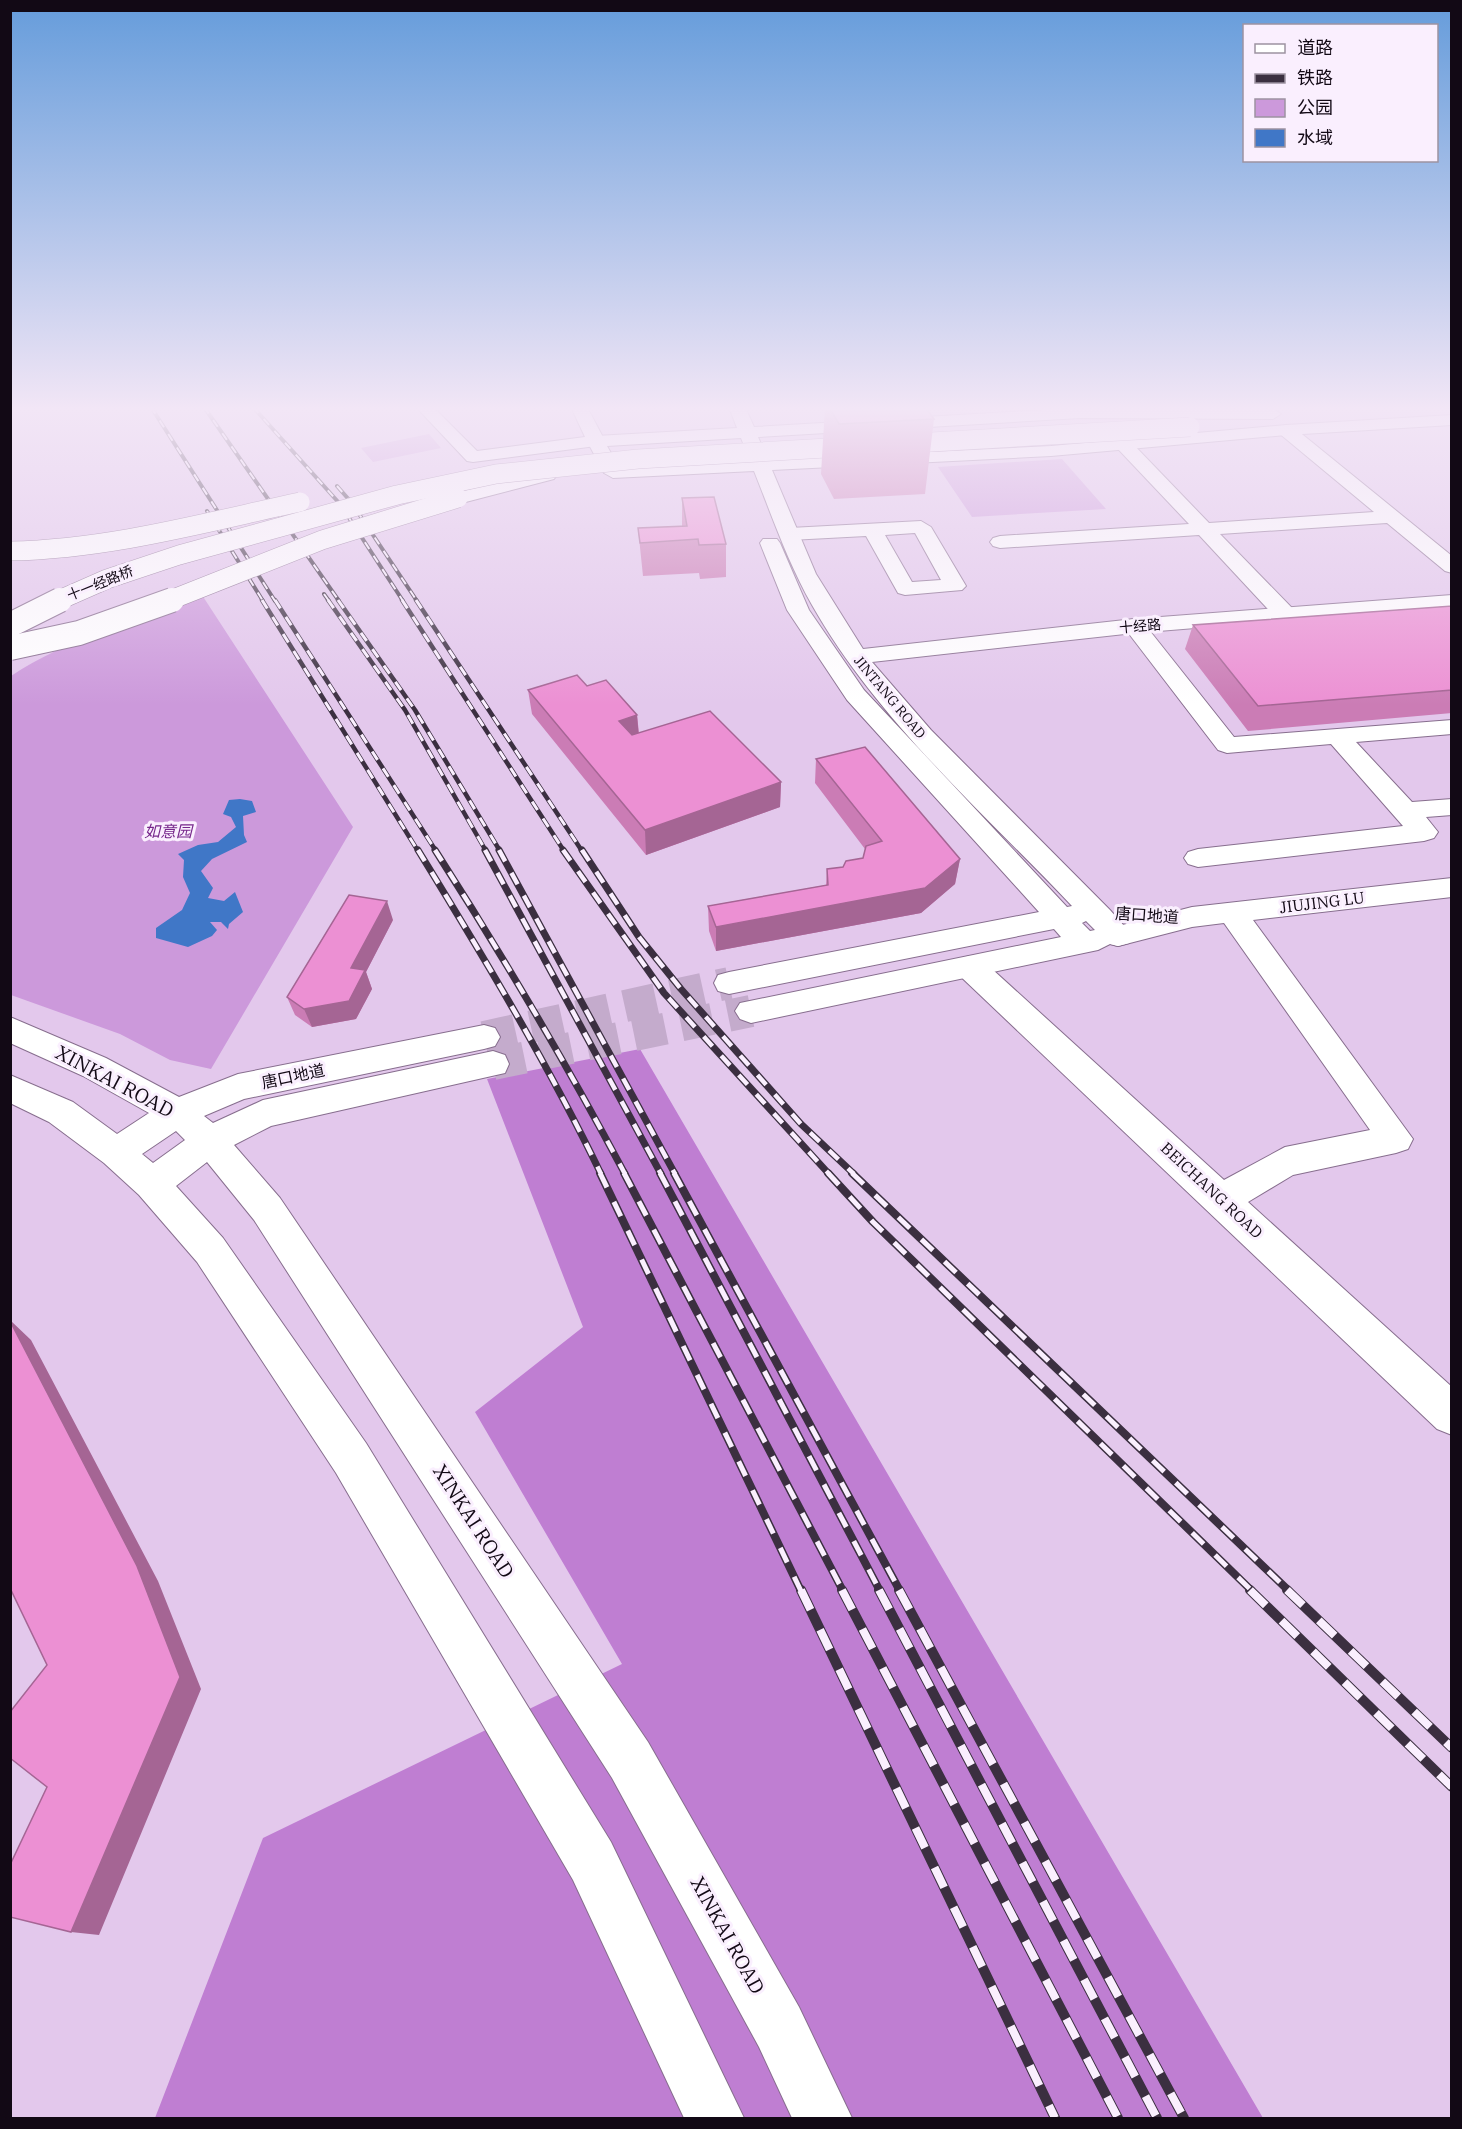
<svg xmlns="http://www.w3.org/2000/svg" width="1462" height="2129" viewBox="0 0 1462 2129" font-family="'IBM Plex Serif','Noto Sans SC',serif">
<style>
.green{fill:#cc99db}
.forest{fill:#bf7ed2}
.water{fill:#4077c7}
.lines{fill:none;stroke-linecap:round;stroke-linejoin:round}
.major-tunnel{stroke:#c4abcc;stroke-width:32;stroke-dasharray:32 16;stroke-linecap:butt}
.minor-casing{stroke:#876e8e;stroke-width:2}
.major-casing{stroke:#876e8e;stroke-width:2}
.highway-casing{stroke:#876e8e;stroke-width:2}
.minor{fill:#fff;fill-rule:evenodd}
.major{fill:#fff;fill-rule:evenodd}
.highway{fill:#fff;fill-rule:evenodd}
.rail-far4-casing{stroke:#3b2f40;stroke-width:4}
.rail-far3-casing{stroke:#3b2f40;stroke-width:4.5}
.rail-far2-casing{stroke:#3b2f40;stroke-width:7}
.rail-far1-casing{stroke:#3b2f40;stroke-width:8}
.rail-casing{stroke:#3b2f40;stroke-width:10}
.rail-far4{stroke:#faeffe;stroke-width:2;stroke-dasharray:8;stroke-linecap:butt}
.rail-far3{stroke:#faeffe;stroke-width:3;stroke-dasharray:10;stroke-linecap:butt}
.rail-far2{stroke:#faeffe;stroke-width:4.5;stroke-dasharray:13;stroke-linecap:butt}
.rail-far1{stroke:#faeffe;stroke-width:5;stroke-dasharray:16;stroke-linecap:butt}
.rail{stroke:#faeffe;stroke-width:8;stroke-dasharray:22;stroke-linecap:butt}
.major-bridge-far1-casing{stroke:#876e8e;stroke-width:20;stroke-linecap:butt}
.major-bridge-casing{stroke:#876e8e;stroke-width:26;stroke-linecap:butt}
.highway-bridge-far1-casing{stroke:#876e8e;stroke-width:20;stroke-linecap:butt}
.highway-bridge-casing{stroke:#876e8e;stroke-width:26;stroke-linecap:butt}
.major-bridge-far1{stroke:#fff;stroke-width:19}
.major-bridge{stroke:#fff;stroke-width:24}
.highway-bridge-far1{stroke:#fff;stroke-width:19}
.highway-bridge{stroke:#fff;stroke-width:24}
.wall{fill:#cb7cb5}
.shaded-wall{fill:#a56594}
.building{fill:#ec90d3;stroke:#a56594;stroke-width:1.5}
.labels{text-anchor:middle;dominant-baseline:central;stroke-width:6;stroke-linejoin:round;paint-order:stroke}
.far-street-label{font-size:14px;fill:#120915;stroke:#faeffe}
.park-label{font-size:16px;font-style:italic;fill:#76278b;stroke:#faeffe}
.street-label{font-size:16px;fill:#120915;stroke:#faeffe}
.near-street-label{font-size:20px;fill:#120915;stroke:#faeffe}
</style>
<rect width="100%" height="100%" fill="#e3c8ec"/>
<path class="green" d="M429 434 441 448 373 462 361 448Z
M1062 459 1106 509 972 517 938 467Z
M202 595 353 827 211 1069 170 1060 120 1034 11 995V676C69 638 137 619 202 595Z"/>
<path class="forest" d="M640 1049 1263 2118H155L263 1838 622 1664 475 1412 583 1327 487 1079Z"/>
<path class="water" d="M240 799 252 801 256 812 243 816 244 835 247 842 212 859 201 871 213 888 208 898 224 901 235 892 243 912 229 924 228 929 221 922H210L217 930 212 936 188 947 156 938V928L182 910 190 893 183 877 184 860 178 854 198 845 218 842 236 827 231 817 223 814 229 800Z"/>
<g class="lines">
<path class="major-tunnel" d="M484 1037 729 983
M493 1064 751 1011"/>
<defs>
<path id="minor" d="M416 407H433L477 451 585 437 571 407H587L605 441 596 446 473 462 467 461Z
M1286 425 1292 426 1452 556V573L1445 571 1387 523 1220 534 1293 609 1296 614 1293 619H1277L1199 535 1000 548 993 546 990 542 993 538 1000 536 1189 524 1118 449 1115 445 1118 441H1130L1209 523 1374 512 1280 434 1277 430Z
M921 521 931 527 966 586 962 590 905 595 898 593 866 536 790 540 783 538 780 534 783 530 790 528ZM915 533 941 580 912 582 885 535Z
M1134 619 1142 621 1234 737 1452 720V734L1356 742 1412 802 1452 799V815L1426 817 1438 832 1434 838 1424 841 1198 867 1188 864 1184 858 1188 852 1198 849 1403 826 1331 744 1227 753 1218 750 1123 626 1126 621Z
M1452 878V897L1253 920 1413 1139 1408 1149 1396 1153 1293 1175 1248 1202 1452 1387V1435L1437 1429 959 975 955 967 959 959 970 956 981 959 1224 1180 1285 1147 1370 1130 1224 923 1192 927 1118 946 1107 943 1103 936 1107 929 1192 907Z"/>
<path id="major" d="M729 407H745L754 427 1080 408 1273 409 1281 414 1273 419 1080 418 758 437 768 460 1051 446 1286 425 1452 415V425L1286 435 1051 456 772 470 816 574 863 649 1134 619 1452 595V607L1134 633 872 662 931 730 1110 910 1133 936 1129 943 1118 946 1110 944 1098 950 751 1023 740 1019 735 1011 740 1003 1061 937 1054 929 729 994 718 991 714 983 718 975 729 972 1039 912 847 700 787 610 760 543 763 539H777L780 543 809 610 864 690 1067 907 1072 906C981 810 877 720 812 605 788 563 772 516 754 471L613 478 604 473 587 441 596 436 737 428ZM741 438 750 461 619 467 607 446ZM1086 921 1095 930 1090 931 1082 923Z
M10 1017 106 1058 179 1097 238 1074 484 1025 495 1028 500 1037 495 1046 484 1049 244 1099 204 1116 213 1123 263 1100 493 1051 505 1055 509 1064 505 1073 271 1126 234 1145 280 1198 648 1742 799 2007 852 2118H792L759 2047 612 1778 254 1220 207 1162 176 1186 223 1238 366 1443 611 1842 744 2118H684L573 1880 336 1473 197 1262 139 1195 104 1163 49 1122 10 1103V1075L73 1102 117 1134 149 1113 83 1076 10 1043ZM176 1131 185 1140 153 1163 142 1154Z"/>
<path id="highway" d="M548 470 554 471 557 475 554 479 458 504 449 498 451 494Z"/>
</defs>
<use href="#minor" class="minor-casing"/>
<use href="#major" class="major-casing"/>
<use href="#highway" class="highway-casing"/>
<use href="#minor" class="minor"/>
<use href="#major" class="major"/>
<use href="#highway" class="highway"/>
<defs>
<path id="rail-far4" d="M151 407 275 601
M204 407 339 601
M253 407 340 504 403 601
M337 486 351 502 417 601
M207 511 263 601
M324 594 329 601"/>
<path id="rail-far3" d="M262 600 418 851
M275 600 436 851
M328 600 405 710 486 851
M338 600 415 710 500 851
M402 600 564 851
M416 600 582 851"/>
<path id="rail-far2" d="M418 850C483 956 547 1062 601 1174
M435 850C503 956 566 1063 625 1174
M485 850 661 1174
M499 850 675 1174
M563 850 664 993 829 1174
M582 850 639 937 681 989 801 1124 854 1174"/>
<path id="rail-far1" d="M600 1173 801 1591
M624 1173 843 1591
M660 1173 880 1591
M674 1173 900 1591
M828 1173 873 1222 1252 1591
M852 1173 1289 1591"/>
<path id="rail" d="M801 1590 1055 2118
M842 1590 1118 2118
M879 1590 1157 2118
M899 1590 1184 2118
M1250 1590 1452 1787
M1287 1590 1452 1748"/>
</defs>
<use href="#rail-far4" class="rail-far4-casing"/>
<use href="#rail-far3" class="rail-far3-casing"/>
<use href="#rail-far2" class="rail-far2-casing"/>
<use href="#rail-far1" class="rail-far1-casing"/>
<use href="#rail" class="rail-casing"/>
<use href="#rail-far4" class="rail-far4"/>
<use href="#rail-far3" class="rail-far3"/>
<use href="#rail-far2" class="rail-far2"/>
<use href="#rail-far1" class="rail-far1"/>
<use href="#rail" class="rail"/>
<defs>
<path id="major-bridge-far1" d="M57 601 107 579 179 555 397 495 496 474 638 459 1190 427"/>
<path id="major-bridge" d="M10 625 60 600"/>
<path id="highway-bridge-far1" d="M10 551C109 549 203 523 300 502
M168 601 322 540 458 498"/>
<path id="highway-bridge" d="M10 648 79 633 172 600"/>
</defs>
<use href="#major-bridge-far1" class="major-bridge-far1-casing"/>
<use href="#major-bridge" class="major-bridge-casing"/>
<use href="#highway-bridge-far1" class="highway-bridge-far1-casing"/>
<use href="#highway-bridge" class="highway-bridge-casing"/>
<use href="#major-bridge-far1" class="major-bridge-far1"/>
<use href="#major-bridge" class="major-bridge"/>
<use href="#highway-bridge-far1" class="highway-bridge-far1"/>
<use href="#highway-bridge" class="highway-bridge"/>
</g>
<path class="wall" d="M825 407H925L934 419 925 494 834 499 821 474Z
M682 498 726 544V577L700 579 699 573 643 576 638 528 682 526Z
M1452 606V713L1248 731 1185 649 1193 625Z
M587 686 637 715 639 733 781 782 780 807 646 855 532 714 528 690Z
M816 759 960 859 955 884 921 913 716 951 709 931 708 906 826 885 827 869 843 867 863 858 865 849 815 783Z
M393 920 366 972 372 989 356 1019 312 1027 295 1015 287 997Z"/>
<path class="shaded-wall" d="M637 715 639 739 621 745 619 721Z
M781 782 780 807 646 855 645 830Z
M960 859 955 884 921 913 716 951V927Z
M387 901 393 920 366 972 372 989 356 1019 312 1027 304 1009 351 968Z
M10 1320 31 1340 158 1581 201 1689 99 1935 71 1932 180 1677Z"/>
<path class="building" d="M829 407H925L934 419 839 424Z
M714 497 726 544 699 545 698 539 640 543 638 528 687 526 682 498Z
M1452 606V690L1258 706 1193 625Z
M577 675 587 686 606 680 637 715 619 721 632 735 710 711 781 782 645 830 528 690Z
M865 747 960 859 925 888 716 927 708 906 828 885 827 869 843 867 846 861 863 858 866 846 882 841 816 759Z
M349 895 387 901 351 968 365 970 349 1001 304 1009 287 997Z
M10 1321 137 1566 180 1677 71 1932 10 1917V1865L47 1787 10 1758V1712L47 1665 10 1588Z"/>
<linearGradient id="sky" x2="0" y2="1"><stop stop-color="#659cdb"/><stop offset="0.58" stop-color="#f2e6f6"/><stop offset="1" stop-color="#f2e6f6" stop-opacity="0"/></linearGradient>
<rect width="1462" height="705" fill="url(#sky)"/>
<g class="labels">
<g class="far-street-label">
<text transform="translate(100 583) rotate(-22)">十一经路桥</text>
<text transform="translate(1140 626) rotate(-5)">十经路</text>
<text transform="translate(890 697) rotate(50)">JINTANG ROAD</text>
</g>
<g class="park-label">
<text x="168" y="831">如意园</text>
</g>
<g class="street-label">
<text transform="translate(1322 902) rotate(-7)">JIUJING LU</text>
<text transform="translate(1147 915) rotate(4)">唐口地道</text>
<text transform="translate(293 1076) rotate(-12)">唐口地道</text>
<text transform="translate(1212 1190) rotate(43)">BEICHANG ROAD</text>
</g>
<g class="near-street-label">
<text transform="translate(115 1081) rotate(28)">XINKAI ROAD</text>
<text transform="translate(474 1521) rotate(57)">XINKAI ROAD</text>
<text transform="translate(728 1935) rotate(61)">XINKAI ROAD</text>
</g>
</g>
<rect width="1462" height="2129" fill="none" stroke="#120915" stroke-width="24"/>
<rect x="1243" y="24" width="195" height="138" fill="#faeffe" stroke="#9d93a1" stroke-width="1.5"/>
<rect x="1255" y="44" width="30" height="9" fill="#ffffff" stroke="#9d93a1" stroke-width="1.5"/>
<text x="1297" y="54" font-size="18" fill="#120915">道路</text>
<rect x="1255" y="74" width="30" height="9" fill="#3b2f40" stroke="#9d93a1" stroke-width="1.5"/>
<text x="1297" y="84" font-size="18" fill="#120915">铁路</text>
<rect x="1255" y="99" width="30" height="18" fill="#cc99db" stroke="#9d93a1" stroke-width="1.5"/>
<text x="1297" y="114" font-size="18" fill="#120915">公园</text>
<rect x="1255" y="129" width="30" height="18" fill="#4077c7" stroke="#9d93a1" stroke-width="1.5"/>
<text x="1297" y="144" font-size="18" fill="#120915">水域</text>
</svg>
